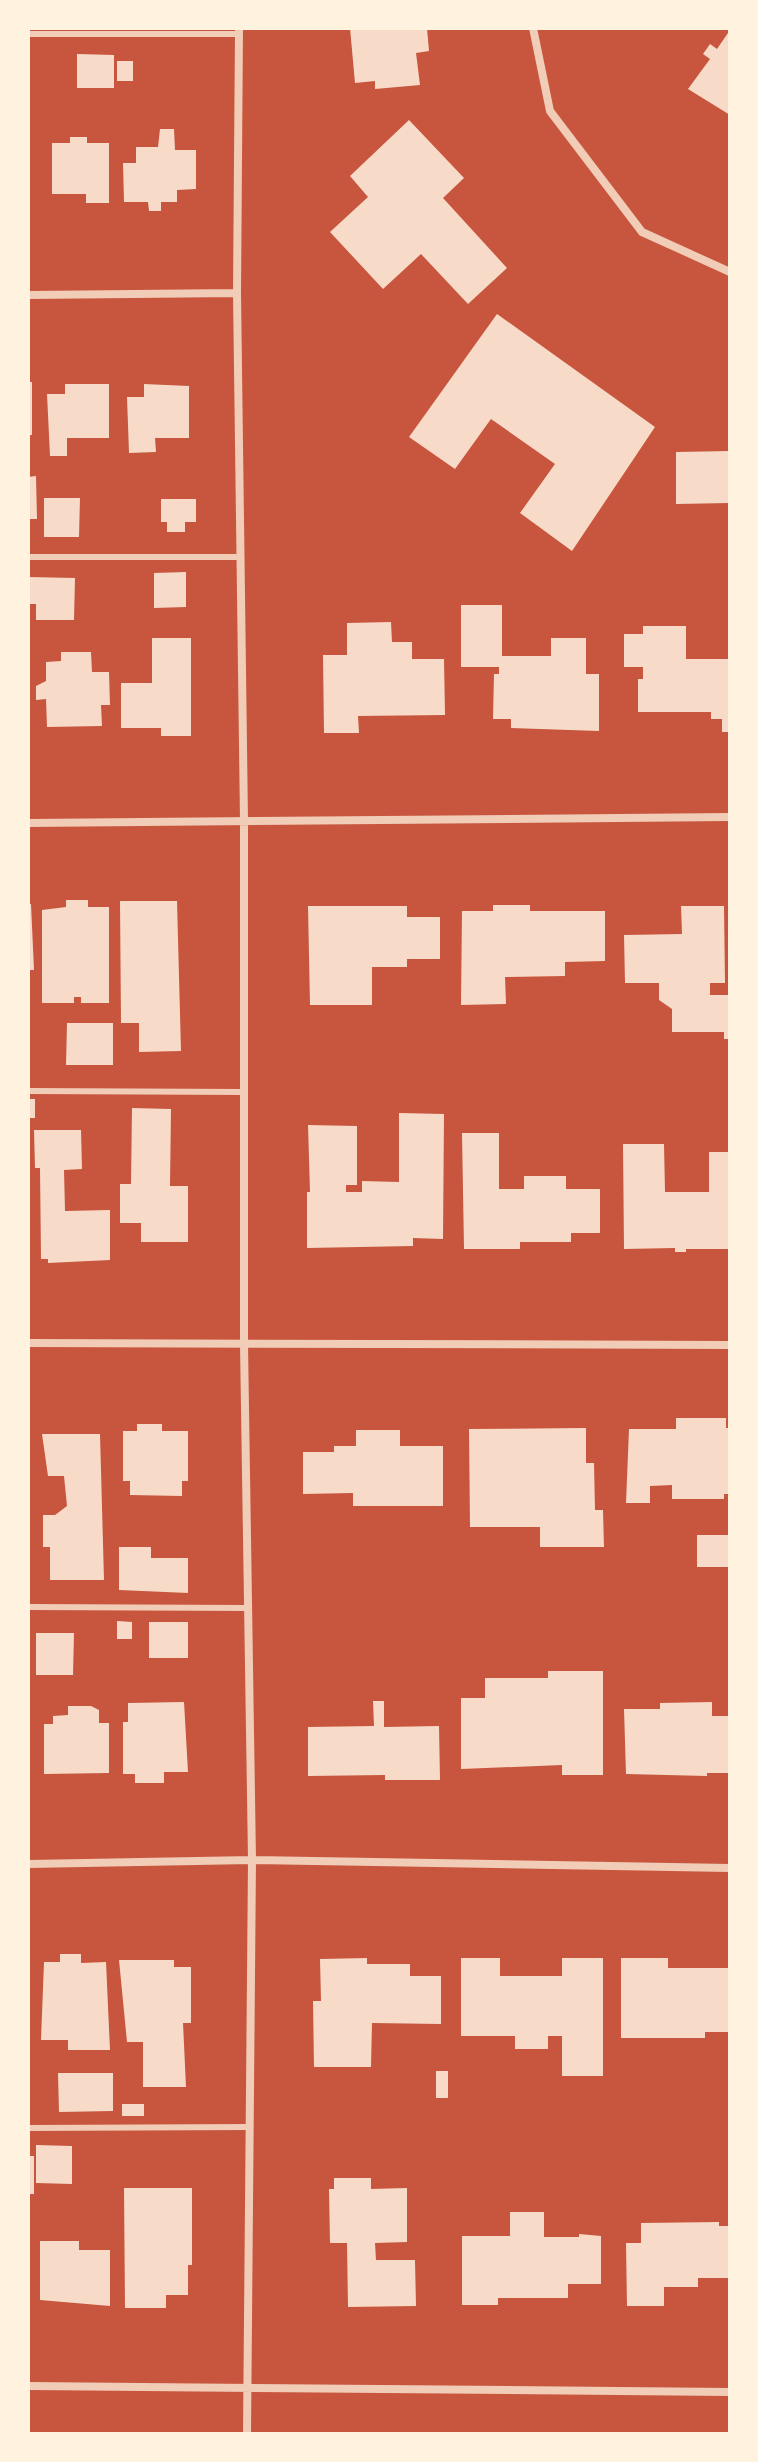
<svg xmlns="http://www.w3.org/2000/svg" width="758" height="2462" viewBox="0 0 758 2462" font-family="Roboto,sans-serif">
<style>
.building{fill:#f7dbc8}
.lines{fill:none;stroke-linecap:round;stroke-linejoin:round}
.service{stroke:#f1ccb7;stroke-width:6}
.minor{stroke:#f1ccb7;stroke-width:8}
</style>
<rect width="100%" height="100%" fill="#c8553d"/>
<path class="building" d="M350 28H427L429 51 416 53 420 85 375 89V81L355 83Z
M730 30V115L688 89 710 59 703 54 710 44 717 49Z
M77 54 114 55V88H77Z
M117 61H133V81H117Z
M409 120 464 178 443 198 507 268 468 304 421 254 383 289 330 232 368 197 350 176Z
M160 129H174L175 150H196V189L177 190V202H161V211H149L148 202H124L123 163H136V147H158Z
M70 137H87V143H109V203H86V194H52V143H70Z
M497 314 655 427 572 551 520 513 555 464 491 419 455 469 409 437Z
M28 382H32V435H28Z
M65 384H109V438H67V456H50L47 394H65Z
M144 384 189 386V438H155L156 452 129 453 127 397H144Z
M730 451V503L676 504V452Z
M36 476 37 519H28V477Z
M44 498H80L79 537H44Z
M161 499H196V522H185V532H167V522H161Z
M186 572V607L154 608V573Z
M28 577 75 578 74 620H36V604H28Z
M461 605H502V656H551V638H586V674H599V731L511 728V719H493L494 674H499V667H461Z
M391 622 392 642H412V659H444L445 715 358 716 359 733H324L323 655H347V623Z
M643 626H686V659H730V732H722V719H711V712H638V679H643V667H624V634H643Z
M152 638H191V736H161V728H121V683H152Z
M61 652H91L92 672H109L110 705H101L102 726 47 727 46 699 36 700V686L46 681V662L61 661Z
M66 900H88V907H109V1003H81V997H74V1003H42V910L66 907Z
M120 901H177L181 1051 139 1052V1023H121Z
M28 904H31L34 970H28Z
M493 905H530V911H605V961L565 962V976L505 977 506 1004 461 1005 462 911H493Z
M308 906H407V917H440V959H407V967H372V1005H310Z
M681 906H724L725 983H710V995H730V1039H724V1032H672V1009L659 1000V983H625L624 935 682 934Z
M67 1023H113V1065H66Z
M28 1099H35V1118H28Z
M132 1108 171 1109 170 1186H188V1242H141V1223H120V1184H131Z
M399 1113 444 1114 443 1239 413 1238V1246L307 1248V1192H310L308 1125 357 1126V1185H346V1192H362V1181L399 1182Z
M34 1130H81L82 1169 64 1170 65 1211 110 1210V1260L48 1263V1259H41L40 1168H35Z
M462 1133H499V1189H524V1176H566V1189H600V1233H571V1242H520V1249H464Z
M623 1144H664L665 1192H709V1152H730V1249H686V1252H675V1248L624 1249Z
M676 1418H726V1428H730V1494H724V1499H672V1485L650 1486V1503H626L629 1429H676Z
M137 1424H162V1431H188V1481H182V1496L130 1495V1481H123V1431H137Z
M586 1428V1463H594L595 1510H603L604 1547H540V1527H470L469 1429Z
M356 1430H400V1446H443V1506H353V1493L303 1494V1452H334V1446H356Z
M42 1434H100L104 1580H50V1547H43V1515H55L67 1506 64 1476H48Z
M697 1535H729V1567H697Z
M119 1547H151V1558H188V1593L119 1590Z
M117 1621 132 1622V1639H117Z
M149 1622H188V1658H149Z
M36 1633H74L73 1675H36Z
M548 1671H603V1775H562V1765L461 1769V1698H485V1678H548Z
M373 1701H384V1727L439 1726 440 1780H385V1775L308 1776V1727L374 1726Z
M184 1702 188 1772H164V1783H135V1774H123V1722H128V1703Z
M712 1702V1716H730V1773H707V1776L626 1774 624 1709H660V1703Z
M68 1706H91L99 1710V1723H109V1773L44 1774V1724H53V1716L68 1715Z
M60 1954H81V1963L106 1962 110 2050H68V2040H41L44 1962H60Z
M367 1958V1964H410V1976H441V2024L372 2023 371 2067H314L313 2001H321L320 1959Z
M461 1958H500V1976H562V1958H603V2076H562V2036H548V2049H515V2036H461Z
M621 1958H668V1968H730V2032H705V2038H621Z
M119 1960H174V1967H191V2023H183L186 2087H143V2042H127Z
M436 2071H448V2098H436Z
M58 2073H113V2111L59 2112Z
M122 2104H144V2116H122Z
M36 2145 72 2146V2184L36 2183Z
M28 2156H34V2194H28Z
M334 2178H371V2189L407 2188V2242L375 2243 376 2260H415L416 2306 348 2307 347 2243H330L329 2189H334Z
M124 2188H192V2265H188V2295H166V2308H125Z
M510 2212H544V2237H579V2234L601 2236V2284H568V2298H498V2305H462V2236H510Z
M719 2222V2226H730V2278H698V2287H664V2306H627L626 2243H641V2223Z
M40 2241H79V2250H110V2306L40 2300Z"/>
<g class="lines">
<path class="service" d="M28 34H239
M28 557H240
M28 1091 244 1092
M28 1607 248 1608
M28 2128 250 2127"/>
<path class="minor" d="M239 28 237 293 244 821V1344L252 1860 247 2434
M533 28 550 111 642 232 730 272
M28 295 237 293
M28 823 730 817
M28 1343 730 1345
M28 1864 252 1860 730 1868
M28 2386 730 2392"/>
</g>
<rect width="758" height="2462" fill="none" stroke="#fff3e0" stroke-width="60"/>
</svg>
